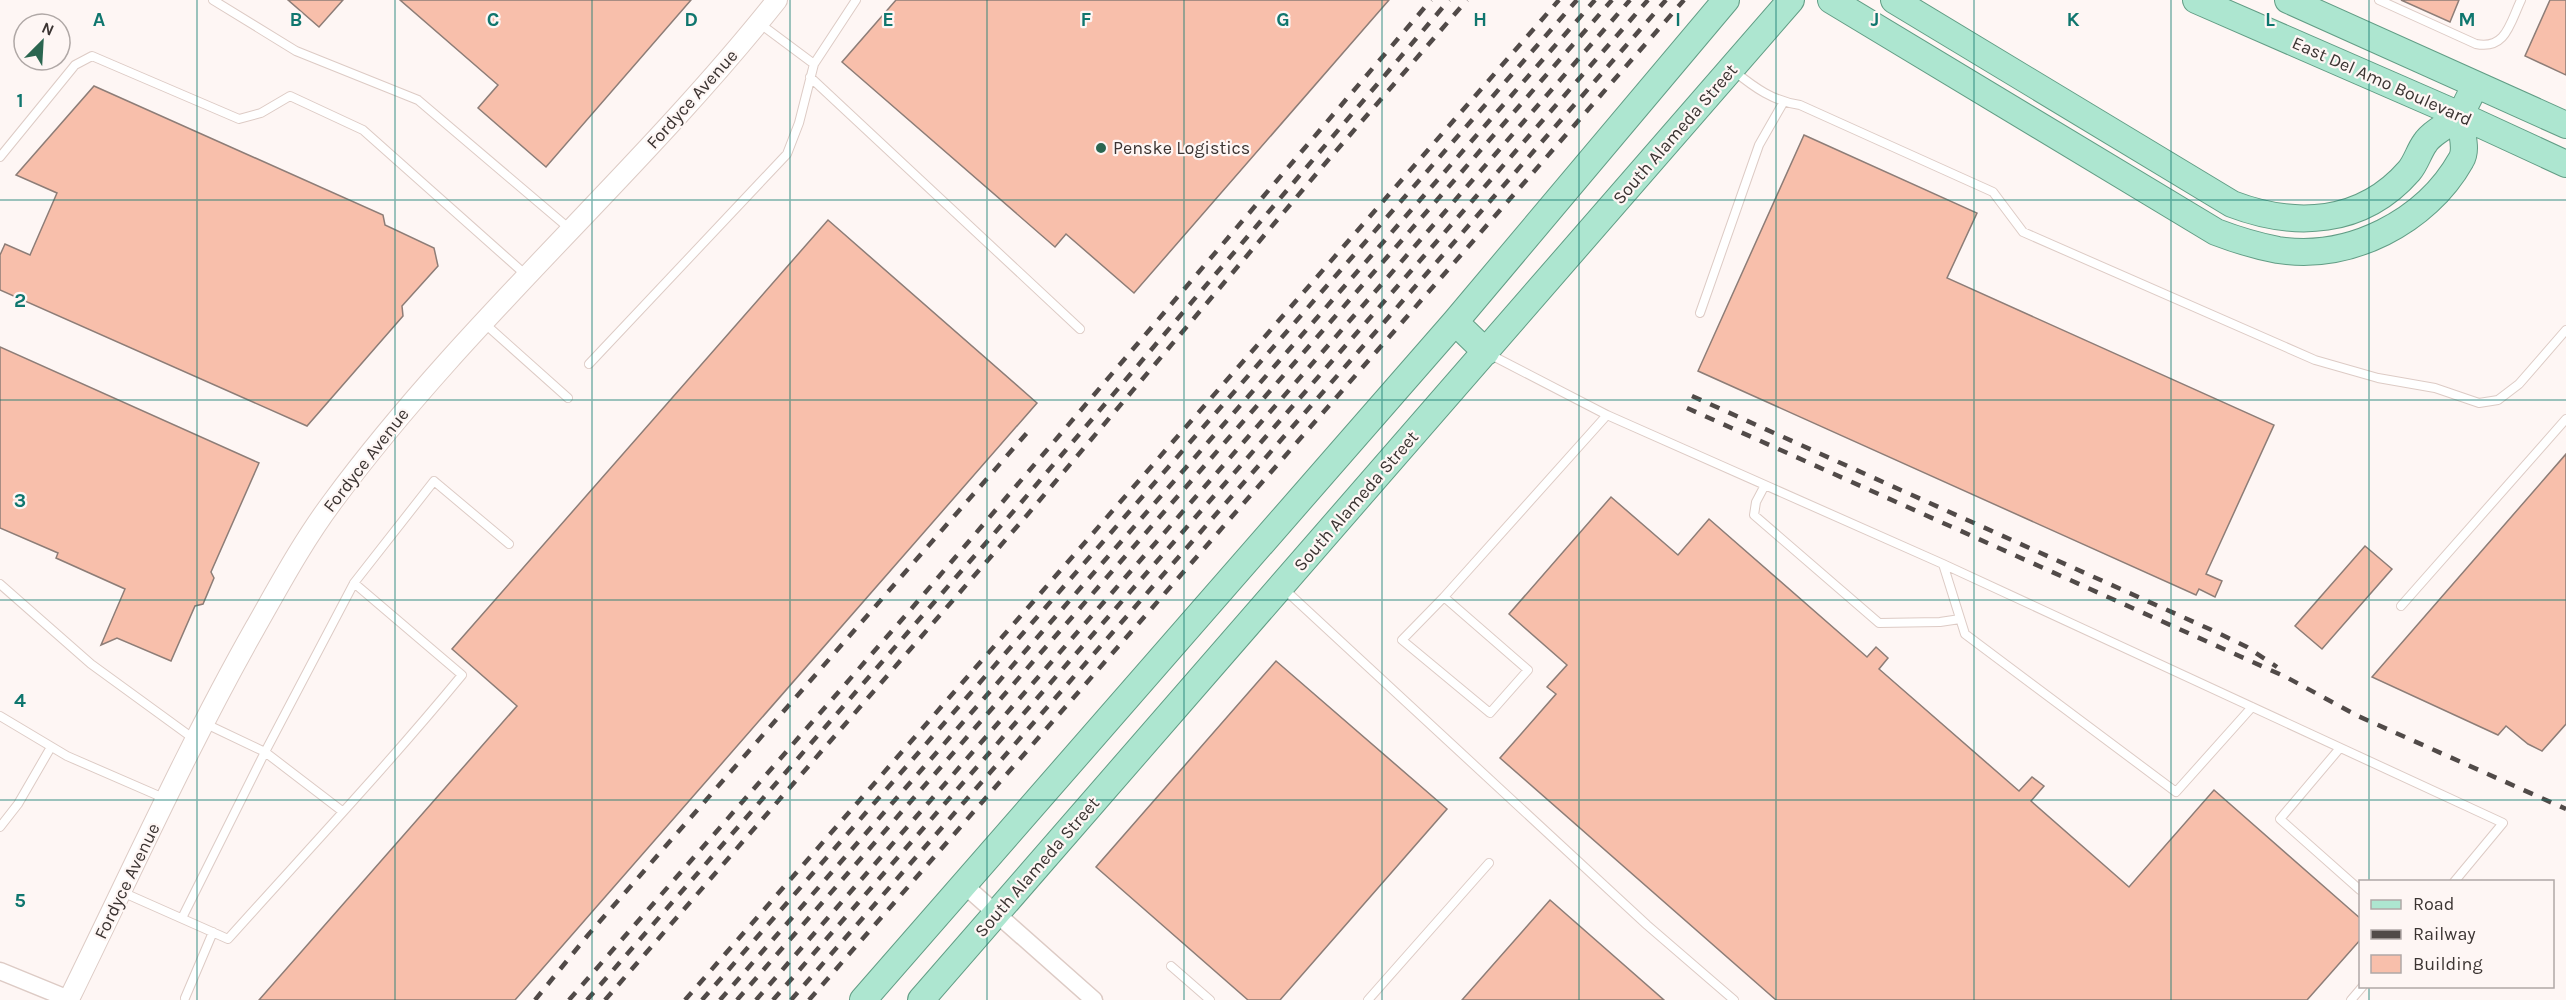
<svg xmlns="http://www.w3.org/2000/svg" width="2566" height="1000" viewBox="0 0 2566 1000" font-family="Karla,sans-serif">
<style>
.building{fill:#f8bfab;stroke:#8d7d77;stroke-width:1.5}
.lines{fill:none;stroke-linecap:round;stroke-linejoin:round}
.service-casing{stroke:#ddcbc5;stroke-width:10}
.minor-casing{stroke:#ddcbc5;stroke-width:19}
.tertiary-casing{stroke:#ddcbc5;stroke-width:22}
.primary-casing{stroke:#629d85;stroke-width:28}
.service{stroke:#fff;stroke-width:8}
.minor{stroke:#fff;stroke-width:16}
.tertiary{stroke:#fff;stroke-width:20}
.primary{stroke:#ade6d0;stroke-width:26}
.rail{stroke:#514a48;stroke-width:4.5;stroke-dasharray:10 10;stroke-linecap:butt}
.grid{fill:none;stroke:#0f766e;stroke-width:1.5;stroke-opacity:0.55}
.poi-dot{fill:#2b6650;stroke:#fef6f4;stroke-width:2}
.labels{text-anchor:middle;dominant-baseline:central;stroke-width:4.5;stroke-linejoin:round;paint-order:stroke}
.street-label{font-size:18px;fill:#3b3432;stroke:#fef6f4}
.poi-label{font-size:18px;fill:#3b3432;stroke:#fef6f4;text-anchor:start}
.grid-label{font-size:20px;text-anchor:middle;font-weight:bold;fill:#0f766e;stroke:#fef6f4;stroke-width:4.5;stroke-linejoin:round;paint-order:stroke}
</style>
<rect width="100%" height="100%" fill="#fef6f4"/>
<path class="building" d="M288 0H343L319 27Z
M400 0H691L546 167 478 108 498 85Z
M896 0H1389L1134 293 1066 234 1055 247 842 62Z
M2401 0H2459L2450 22Z
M2550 0H2566V75L2525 56Z
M94 86 383 215 385 225 434 248 438 266 402 306 403 316 307 426 0 290V255L5 244 30 255 57 193 16 175Z
M1804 135 1977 213 1947 278 2274 425 2206 574 2222 581 2215 597 2199 589 2196 595 1698 371Z
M828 220 1037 403 515 1000H259L517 706 452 649Z
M0 347 259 463 211 572 214 578 203 604 195 606 171 661 117 638 101 645 125 589 56 558 58 553 0 528Z
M2566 454V724L2542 751 2528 744 2506 726 2498 735 2372 677Z
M1611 497 1678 555 1709 519 1867 657 1876 647 1888 658 1879 669 2019 791 2032 777 2044 786 2031 801 2129 887 2214 790 2361 919V939L2307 1000H1776L1500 758 1556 694 1547 687 1567 665 1509 614Z
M2365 546 2392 569 2322 649 2295 626Z
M1276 661 1447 809 1280 1000H1248L1096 867Z
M1550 900 1664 1000H1462Z"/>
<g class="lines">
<defs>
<path id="service" d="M213 0 296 51 418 100 571 230
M2379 0 2476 44C2506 50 2510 23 2521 0
M759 23 814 64 856 0
M1734 71C1755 88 1773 101 1800 105L1993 192 2023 232 2315 360 2378 378 2435 388 2479 403 2498 400 2519 384 2566 330
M810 77 1080 329
M0 157 75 65 92 56 239 119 261 113 290 96 363 130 526 275
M1700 313 1759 145 1783 103
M484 323 568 398
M589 364 787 154 799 123 814 64
M1607 415 1943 564 2503 823 2454 882
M1765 485 1756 502 1754 515 1879 623 1940 622 1960 619
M1943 564 1965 634 2176 792 2252 707
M354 583 434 481 509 544
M0 584 91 664 194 739
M1284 589 1647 925 1734 1000
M1444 597 1402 640 1490 713 1528 670 1444 597 1607 415 1489 354
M2401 606 2566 419
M0 716 67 756 166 799
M204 723 265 752 342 811
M2340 748 2280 819 2360 890
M0 827 18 804 51 747
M122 892 228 939C307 851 387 766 462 675L354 583 265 752 182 918
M1171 966 1210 1000
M185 998 213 932
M1368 1000 1489 863
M2351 1000 2363 986"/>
<path id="minor" d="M963 884 1094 1000
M0 971 71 1000"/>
<path id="tertiary" d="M69 999C130 875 187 748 255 628 280 584 303 541 333 501 466 321 638 175 777 0"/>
<path id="primary" d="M1831 0 2216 232C2237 240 2257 246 2278 250 2350 261 2426 222 2461 160 2469 147 2458 128 2462 114 2465 104 2471 94 2476 85
M1894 0 2232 204C2295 228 2362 225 2409 171 2416 163 2419 151 2425 143 2432 132 2451 123 2462 116
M2196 0 2462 116 2566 164
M2288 0 2566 125
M1455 322 1486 352
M863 1000 1455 322 1726 0
M921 1000 1791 0"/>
</defs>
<use href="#service" class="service-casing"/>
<use href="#minor" class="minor-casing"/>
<use href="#tertiary" class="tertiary-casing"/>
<use href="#primary" class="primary-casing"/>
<use href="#service" class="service"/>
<use href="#minor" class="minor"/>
<use href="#tertiary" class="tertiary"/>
<use href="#primary" class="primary"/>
<path class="rail" d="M1692 396 2216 632 2247 647 2277 667
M1687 408 2286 677 2358 716 2566 809
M535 1000 588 935 1033 426
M569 1000 912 608 1431 0
M587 1000 1019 505 1449 0
M605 1000 1028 514 1323 166 1467 0
M685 1000 1559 0
M702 1000 1577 0
M720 1000 1595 0
M737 1000 1612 0
M756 1000 1630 0
M773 1000 1648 0
M791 1000 1666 0
M809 1000 1684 0"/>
</g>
<path class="grid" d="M197 0V1000M395 0V1000M592 0V1000M790 0V1000M987 0V1000M1184 0V1000M1382 0V1000M1579 0V1000M1776 0V1000M1974 0V1000M2171 0V1000M2369 0V882M0 200H2566M0 400H2566M0 600H2566M0 800H2566M2369 986V1000"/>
<circle class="poi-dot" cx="1101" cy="148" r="6"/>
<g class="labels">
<g class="street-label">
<text transform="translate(2382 81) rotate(24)">East Del Amo Boulevard</text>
<text transform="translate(692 99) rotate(-48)">Fordyce Avenue</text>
<text transform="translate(1675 134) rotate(-49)">South Alameda Street</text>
<text transform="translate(366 460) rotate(-52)">Fordyce Avenue</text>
<text transform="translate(1356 501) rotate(-49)">South Alameda Street</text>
<text transform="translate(1037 867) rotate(-49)">South Alameda Street</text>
<text transform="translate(127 881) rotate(-64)">Fordyce Avenue</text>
</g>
<g class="poi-label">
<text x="1113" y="148">Penske Logistics</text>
</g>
</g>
<g class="grid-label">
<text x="99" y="26">A</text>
<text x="296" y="26">B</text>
<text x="493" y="26">C</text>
<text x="691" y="26">D</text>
<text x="888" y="26">E</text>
<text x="1086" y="26">F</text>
<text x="1283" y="26">G</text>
<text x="1480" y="26">H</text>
<text x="1678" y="26">I</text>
<text x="1875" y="26">J</text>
<text x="2073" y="26">K</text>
<text x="2270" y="26">L</text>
<text x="2467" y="26">M</text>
<text x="20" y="107">1</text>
<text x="20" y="307">2</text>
<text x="20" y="507">3</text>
<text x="20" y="707">4</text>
<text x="20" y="907">5</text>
</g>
<rect x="2359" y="880" width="195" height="108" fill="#fef6f4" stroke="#b0a8a6" stroke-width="1.5"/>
<rect x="2371" y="900" width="30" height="9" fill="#ade6d0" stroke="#b0a8a6" stroke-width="1.5"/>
<text x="2413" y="910" font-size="18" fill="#3b3432">Road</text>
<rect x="2371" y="930" width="30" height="9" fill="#514a48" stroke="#b0a8a6" stroke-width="1.5"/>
<text x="2413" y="940" font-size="18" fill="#3b3432">Railway</text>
<rect x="2371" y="955" width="30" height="18" fill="#f8bfab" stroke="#b0a8a6" stroke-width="1.5"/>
<text x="2413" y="970" font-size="18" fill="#3b3432">Building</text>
<g transform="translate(42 42) rotate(24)"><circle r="28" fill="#fef6f4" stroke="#b0a8a6" stroke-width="1.5"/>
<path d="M0-4.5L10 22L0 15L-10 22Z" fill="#2b6650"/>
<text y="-9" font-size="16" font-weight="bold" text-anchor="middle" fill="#3b3432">N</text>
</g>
</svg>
